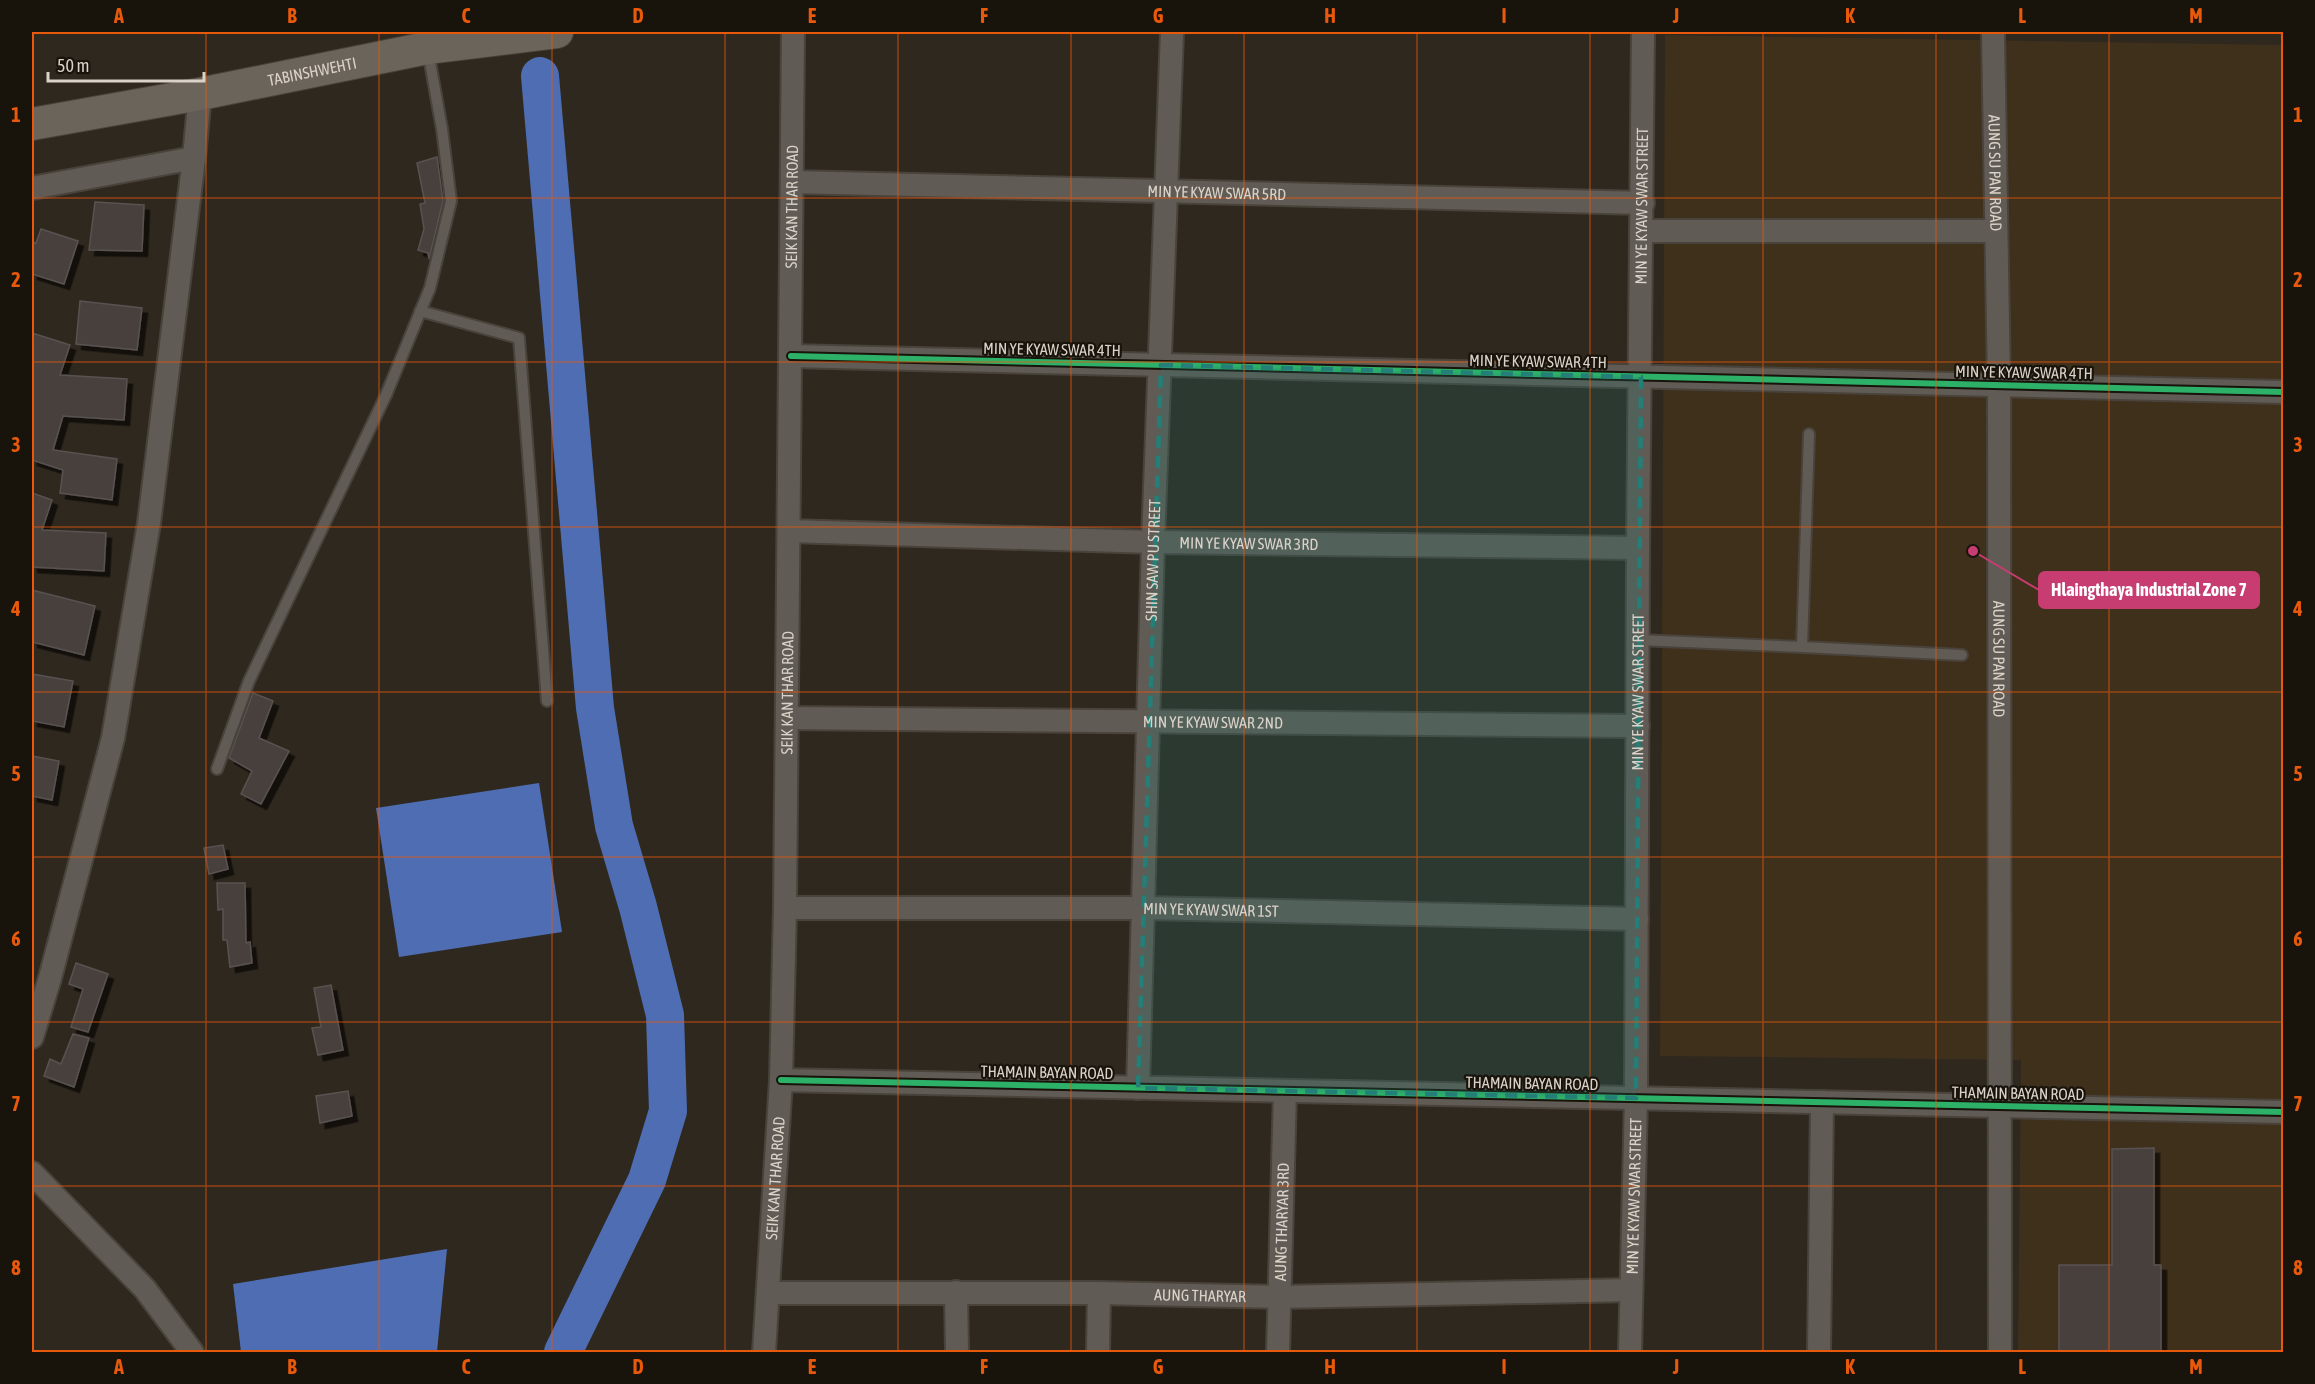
<svg xmlns="http://www.w3.org/2000/svg" width="2315" height="1384" viewBox="0 0 2315 1384" font-family="'Asap Condensed',sans-serif">
<style>
.built{fill:#3e301b}
.water{fill:#4f6db3}
.lines{fill:none;stroke-linecap:round;stroke-linejoin:round}
.river{stroke:#4f6db3;stroke-width:38}
.building{fill:#46403d;stroke:#595251;stroke-width:1.5;filter:url(#shadow)}
.lane-casing{stroke:#49433c;stroke-width:14}
.street-casing{stroke:#49433c;stroke-width:26}
.secondary-casing{stroke:#49433c;stroke-width:34}
.lane{stroke:#605b54;stroke-width:10}
.street{stroke:#605b54;stroke-width:22}
.secondary{stroke:#6a645b;stroke-width:32}
.cycleway-casing{stroke:#18130b;stroke-width:10}
.cycleway{stroke:#2db169;stroke-width:6}
.marked{fill:#237f77;fill-opacity:0.2;stroke:#237f77;stroke-width:4.5;stroke-dasharray:12 8;stroke-linejoin:round}
.grid{fill:none;stroke:#e8590c;stroke-width:1.5;stroke-opacity:0.55}
.labels{text-anchor:middle;dominant-baseline:central;stroke-width:4.5;stroke-linejoin:round;paint-order:stroke}
.street-label{font-size:16px;fill:#dad2c8;stroke:#18130b}
.leader{fill:none;stroke:#c73d71;stroke-width:2}
.callout-dot{fill:#c73d71;stroke:#18130b;stroke-width:2}
.callout{fill:#c73d71;stroke:#c73d71;stroke-width:2}
.callout-label{font-size:18px;text-anchor:middle;font-weight:bold;fill:#fff}
.neatline{fill:none;stroke:#e8590c;stroke-width:2}
.grid-label{font-size:20px;text-anchor:middle;font-weight:bold;fill:#e8590c}
</style>
<defs>
<filter id="shadow"><feDropShadow dx="5.5" dy="5.5" stdDeviation="0" flood-color="#0009"/></filter>
</defs>
<rect width="100%" height="100%" fill="#2f281e"/>
<path class="built" d="M1665 35 2283 45V1352H2018L2021 1060 1660 1056Z"/>
<path class="water" d="M539 783 562 932 399 957 376 808Z
M447 1249 437 1352H241L233 1284Z"/>
<g class="lines">
<path class="river" d="M540 76 595 708 614 826 638 907 665 1015 668 1111 647 1180 563 1352"/>
</g>
<path class="building" d="M437 157 443 201 429 259 428 253 418 250 424 229 420 204 425 203 417 163Z
M95 202 144 205 142 251 89 250Z
M41 229 78 241 64 284 32 274V242L36 243Z
M80 301 142 308 137 350 76 344Z
M32 333 70 345 60 375 127 379 124 420 63 416 53 450 117 459 112 500 60 493 63 470 32 460Z
M32 493 52 500 42 530 106 533 104 571 32 567Z
M32 590 95 606 84 655 32 642Z
M32 674 73 681 64 727 32 721Z
M253 693 273 701 259 738 289 751 261 804 241 794 252 771 229 758Z
M32 756 59 761 52 800 32 796Z
M223 845 228 869 209 874 204 848Z
M217 883H245L246 943 250 942 252 963 230 967 227 940H223V909L218 910Z
M76 963 108 974 88 1032 71 1027 83 989 69 984Z
M331 985 343 1050 318 1055 312 1028 321 1027 314 988Z
M73 1034 89 1038 74 1087 44 1076 50 1059 61 1064Z
M348 1091 352 1116 320 1123 316 1096Z
M2154 1148V1265H2161V1353H2059V1265H2112V1149Z"/>
<g class="lines">
<defs>
<path id="lane" d="M420 311 519 338 547 701
M1638 640 1802 647 1809 434
M1802 647 1962 655
M217 769 249 681 386 395 430 288 451 201 442 129 428 51"/>
<g id="street">
<path id="s1" d="M1993 32 1999 385 2000 1352"/>
<path d="M194 158 200 94"/>
<path id="s2" d="M793 182 1643 203"/>
<path d="M32 188 194 158 149 523 113 738 50 978 32 1037"/>
<path d="M1641 231H1996"/>
<path d="M791 356 2284 392"/>
<path id="s3" d="M789 531 1153 542 1638 548"/>
<path id="s4" d="M787 718 1638 726"/>
<path id="s5" d="M785 908H1144L1637 919"/>
<path d="M781 1080 2284 1112"/>
<path id="s6" d="M1138 1088 1153 542 1172 32"/>
<path d="M32 1173 145 1289 192 1352"/>
<path d="M956 1292 957 1352"/>
<path id="s7" d="M768 1293H1099L1280 1297 1631 1290"/>
<path id="s8" d="M764 1352 781 1080 785 908 793 32"/>
<path d="M1098 1352 1099 1293"/>
<path id="s9" d="M1278 1352 1285 1091"/>
<path id="s10" d="M1630 1352 1636 1098 1638 548 1643 32"/>
<path d="M1819 1352 1822 1102"/>
</g>
<g id="secondary">
<path id="s11" d="M32 124 200 94 427 48 557 32"/>
</g>
</defs>
<use href="#lane" class="lane-casing"/>
<use href="#street" class="street-casing"/>
<use href="#secondary" class="secondary-casing"/>
<use href="#lane" class="lane"/>
<use href="#street" class="street"/>
<use href="#secondary" class="secondary"/>
<defs>
<path id="cycleway" d="M791 356 2284 392
M781 1080 2284 1112"/>
</defs>
<use href="#cycleway" class="cycleway-casing"/>
<use href="#cycleway" class="cycleway"/>
</g>
<path class="marked" d="M1161 365 1641 377 1636 1098 1138 1088Z"/>
<path class="grid" d="M206 32V1352M379 32V1352M552 32V1352M725 32V1352M898 32V1352M1071 32V1352M1244 32V1352M1417 32V1352M1590 32V1352M1763 32V1352M1936 32V1352M2109 32V1352M32 198H2284M32 362H2284M32 527H2284M32 692H2284M32 857H2284M32 1022H2284M32 1186H2284"/>
<g class="labels">
<g class="street-label">
<text stroke="none"><textPath href="#s11" startOffset="285">TABINSHWEHTI</textPath></text>
<text stroke="none"><textPath href="#s1" startOffset="141">AUNG SU PAN ROAD</textPath></text>
<text stroke="none"><textPath href="#s2" startOffset="424">MIN YE KYAW SWAR 5RD</textPath></text>
<text stroke="none"><textPath href="#s8" startOffset="1146">SEIK KAN THAR ROAD</textPath></text>
<text stroke="none"><textPath href="#s10" startOffset="1146">MIN YE KYAW SWAR STREET</textPath></text>
<text transform="translate(1052 349) rotate(1)">MIN YE KYAW SWAR 4TH</text>
<text transform="translate(1538 361) rotate(1)">MIN YE KYAW SWAR 4TH</text>
<text transform="translate(2024 372) rotate(1)">MIN YE KYAW SWAR 4TH</text>
<text stroke="none"><textPath href="#s3" startOffset="460">MIN YE KYAW SWAR 3RD</textPath></text>
<text stroke="none"><textPath href="#s6" startOffset="528">SHIN SAW PU STREET</textPath></text>
<text stroke="none"><textPath href="#s1" startOffset="627">AUNG SU PAN ROAD</textPath></text>
<text stroke="none"><textPath href="#s8" startOffset="660">SEIK KAN THAR ROAD</textPath></text>
<text stroke="none"><textPath href="#s10" startOffset="660">MIN YE KYAW SWAR STREET</textPath></text>
<text stroke="none"><textPath href="#s4" startOffset="426">MIN YE KYAW SWAR 2ND</textPath></text>
<text stroke="none"><textPath href="#s5" startOffset="426">MIN YE KYAW SWAR 1ST</textPath></text>
<text transform="translate(1047 1072) rotate(1)">THAMAIN BAYAN ROAD</text>
<text transform="translate(1532 1083) rotate(1)">THAMAIN BAYAN ROAD</text>
<text transform="translate(2018 1093) rotate(1)">THAMAIN BAYAN ROAD</text>
<text stroke="none"><textPath href="#s8" startOffset="174">SEIK KAN THAR ROAD</textPath></text>
<text stroke="none"><textPath href="#s10" startOffset="156">MIN YE KYAW SWAR STREET</textPath></text>
<text stroke="none"><textPath href="#s9" startOffset="130">AUNG THARYAR 3RD</textPath></text>
<text stroke="none"><textPath href="#s7" startOffset="432">AUNG THARYAR</textPath></text>
</g>
</g>
<path class="leader" d="M1973 551L2039 590"/>
<circle class="callout-dot" cx="1973" cy="551" r="6"/>
<rect class="callout" x="2039" y="572" width="220" height="36" rx="6"/>
<g class="callout-label">
<text x="2149" y="596">Hlaingthaya Industrial Zone 7</text>
</g>
<rect width="2315" height="1384" fill="none" stroke="#18130b" stroke-width="66"/>
<path d="M48 72v9h156v-9" fill="none" stroke="#dad2c8" stroke-width="3"/>
<text x="57" y="72" font-size="18" fill="#dad2c8" stroke="#18130b" stroke-width="4.5" paint-order="stroke">50 m</text>
<rect x="33" y="33" width="2249" height="1318" class="neatline"/>
<g class="grid-label">
<text x="119" y="23">A</text>
<text x="292" y="23">B</text>
<text x="466" y="23">C</text>
<text x="638" y="23">D</text>
<text x="812" y="23">E</text>
<text x="984" y="23">F</text>
<text x="1158" y="23">G</text>
<text x="1330" y="23">H</text>
<text x="1504" y="23">I</text>
<text x="1676" y="23">J</text>
<text x="1850" y="23">K</text>
<text x="2022" y="23">L</text>
<text x="2196" y="23">M</text>
<text x="16" y="122">1</text>
<text x="2298" y="122">1</text>
<text x="16" y="287">2</text>
<text x="2298" y="287">2</text>
<text x="16" y="452">3</text>
<text x="2298" y="452">3</text>
<text x="16" y="616">4</text>
<text x="2298" y="616">4</text>
<text x="16" y="781">5</text>
<text x="2298" y="781">5</text>
<text x="16" y="946">6</text>
<text x="2298" y="946">6</text>
<text x="16" y="1111">7</text>
<text x="2298" y="1111">7</text>
<text x="16" y="1275">8</text>
<text x="2298" y="1275">8</text>
<text x="119" y="1374">A</text>
<text x="292" y="1374">B</text>
<text x="466" y="1374">C</text>
<text x="638" y="1374">D</text>
<text x="812" y="1374">E</text>
<text x="984" y="1374">F</text>
<text x="1158" y="1374">G</text>
<text x="1330" y="1374">H</text>
<text x="1504" y="1374">I</text>
<text x="1676" y="1374">J</text>
<text x="1850" y="1374">K</text>
<text x="2022" y="1374">L</text>
<text x="2196" y="1374">M</text>
</g>
</svg>
